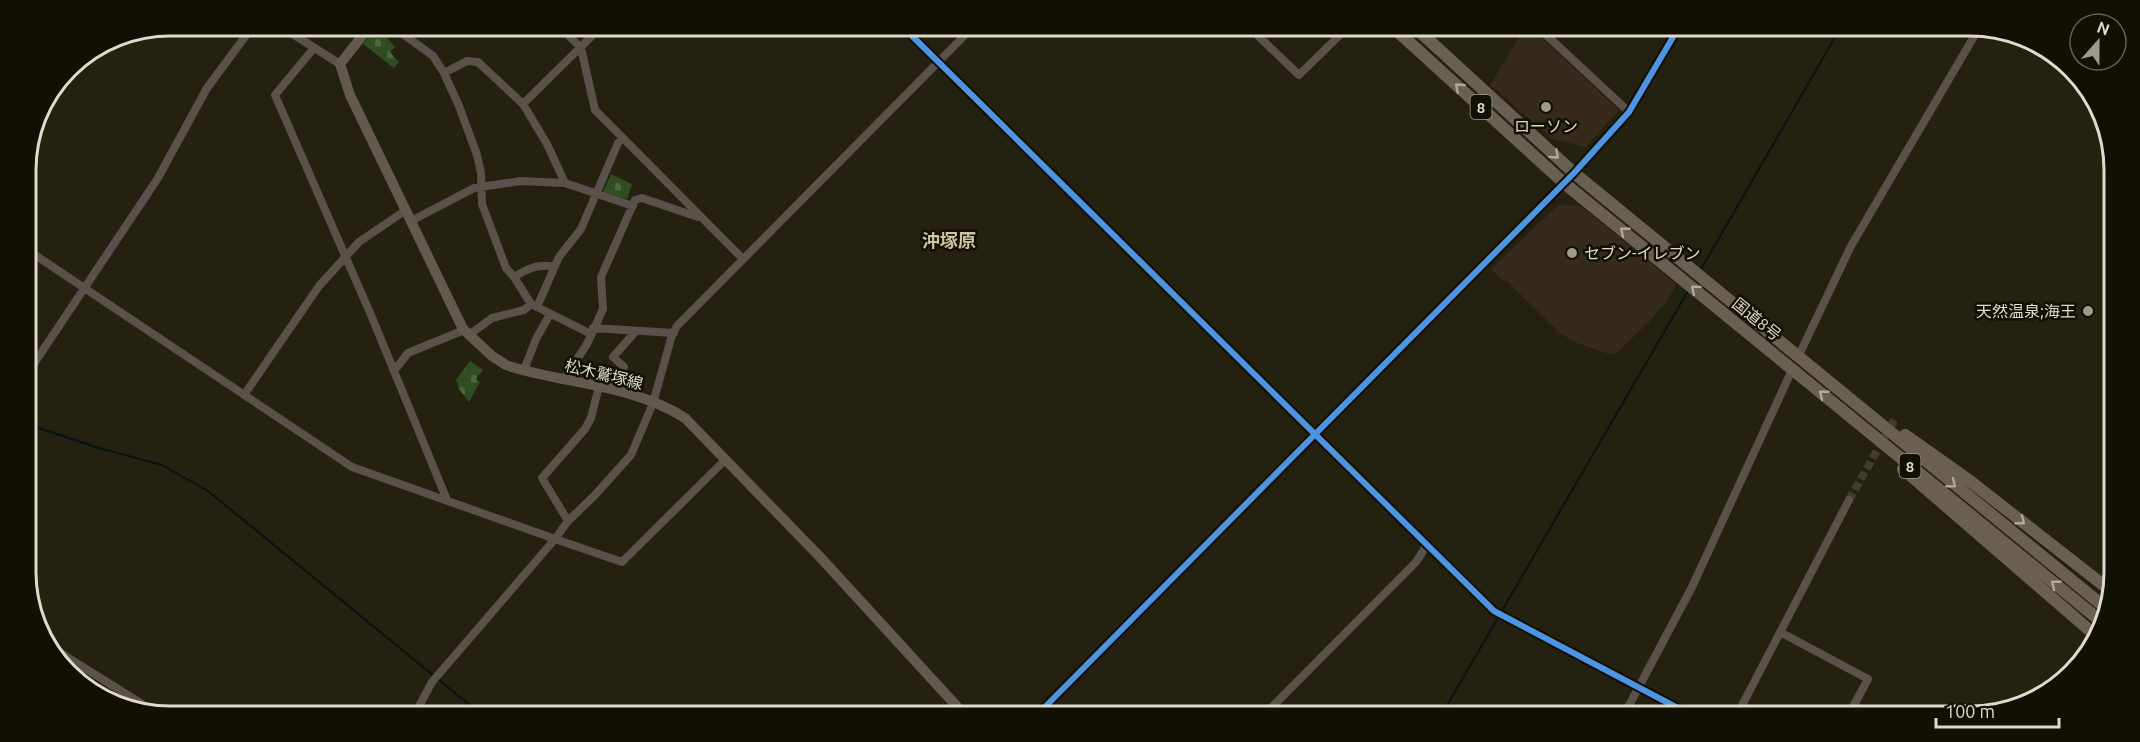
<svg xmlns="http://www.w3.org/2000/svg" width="2140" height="742" viewBox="0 0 2140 742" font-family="Ubuntu,'Noto Sans JP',sans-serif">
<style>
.commercial{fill:#352a1b}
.cemetery{fill:url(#cemetery-stones)}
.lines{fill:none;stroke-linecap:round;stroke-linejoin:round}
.stream{stroke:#081214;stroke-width:2}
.minor-tunnel{stroke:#403d2d;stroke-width:8;stroke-dasharray:8 4;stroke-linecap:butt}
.minor{stroke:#5a524a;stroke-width:8}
.major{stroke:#64594e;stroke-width:10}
.highway{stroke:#6a5f53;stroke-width:12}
.cycleway-casing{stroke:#120f04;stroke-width:10}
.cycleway{stroke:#4d94e3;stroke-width:6}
.oneway{stroke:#b0a99a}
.poi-dot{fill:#9d9a89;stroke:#120f04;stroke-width:2}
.labels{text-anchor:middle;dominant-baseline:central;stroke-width:5;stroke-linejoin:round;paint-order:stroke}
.shield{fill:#120f04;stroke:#a19e8f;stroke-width:1.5}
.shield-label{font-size:15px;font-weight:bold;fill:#dedbca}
.poi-label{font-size:16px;fill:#dedbca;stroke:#120f04}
.street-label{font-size:16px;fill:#dedbca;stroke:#120f04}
.neighbourhood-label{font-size:18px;font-weight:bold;fill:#cbc4a3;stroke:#120f04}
.rim{fill:none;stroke:#dedbca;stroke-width:3}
</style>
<defs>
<pattern id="cemetery-stones" width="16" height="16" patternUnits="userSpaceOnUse" patternTransform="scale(1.5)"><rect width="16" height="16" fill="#2f4d20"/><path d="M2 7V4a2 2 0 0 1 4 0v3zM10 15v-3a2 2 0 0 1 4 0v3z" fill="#4d663f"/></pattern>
</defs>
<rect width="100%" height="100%" fill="#242111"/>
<path class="commercial" d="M1523 31H1534L1619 110 1586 147 1553 139 1490 85Z
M1558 205 1581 206 1675 283 1676 286 1666 302 1649 322 1616 354H1609L1574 342 1559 332 1506 280 1504 282 1491 269Z"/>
<path class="cemetery" d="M377 26H386L391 31 386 36 395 47 390 52 399 62 394 68 363 44Z
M611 174 632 184 627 199 603 192Z
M470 361 483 370 476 379 480 382 469 402 459 389 456 380Z"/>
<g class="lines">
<path class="stream" d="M1700 271 1838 32
M27 424 99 448 162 465 208 491 434 676
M439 680 476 710
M1442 714 1688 291"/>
<path class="minor-tunnel" d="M1849 500 1896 417"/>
<path class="minor" d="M280 26 340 64
M392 26 433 56 444 73 459 106 477 155 481 173 482 204 506 268 514 277 531 304 591 334
M560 27 581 48 595 110 743 259
M905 29 1494 611 1691 715
M1252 30 1299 75 1345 30
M1542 31 1629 112
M314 48 275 95 371 315 447 500
M444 73 467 61 478 62 523 104 547 144 565 183
M523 104 601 27
M411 221 474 188 521 181 565 183 633 206
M26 249 352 467 555 539
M514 277C527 269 539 263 554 267
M537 307 559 257 581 229 618 143 623 138
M593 328 674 333
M469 335 492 318 524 310 531 304
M1799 355 1851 246 1976 33
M524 370 536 339 550 314
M394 371 408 353 464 330
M27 374 158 178 207 88 253 26
M564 379 587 344 603 309 601 277 635 200 642 198 698 217
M609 388 624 367 613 357 636 331
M244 395 319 286 359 242 406 210
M568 521 542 478 585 429 591 418 599 386
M555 539 622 562 726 459
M1780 632 1868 679 1848 716
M51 647 150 709
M417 710 432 682 555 539 568 521 594 496 631 455 653 403 672 335 677 326 971 29
M1039 713 1574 173 1629 112 1676 32
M1266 713 1416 562 1427 545
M1624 715 1692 587 1792 370
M1737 715 1849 500"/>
<path class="major" d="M370 26 340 64 350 95 463 329 492 356 506 365C564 384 632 384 685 418L821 558 962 712"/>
<path class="highway" d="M1397 31 1564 183 2103 623
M1419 31 1574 173 2107 609
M1905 435 1970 481 2107 588
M1903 469 2095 635"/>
<defs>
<path id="cycleway" d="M905 29 1494 611 1691 715
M1039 713 1574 173 1629 112 1676 32"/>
</defs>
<use href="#cycleway" class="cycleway-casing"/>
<use href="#cycleway" class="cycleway"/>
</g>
<defs><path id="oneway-chevron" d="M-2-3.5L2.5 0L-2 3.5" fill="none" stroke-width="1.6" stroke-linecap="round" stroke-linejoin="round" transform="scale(1.5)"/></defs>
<g class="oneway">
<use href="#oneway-chevron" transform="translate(1459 87) rotate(-138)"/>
<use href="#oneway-chevron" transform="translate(1555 155) rotate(42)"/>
<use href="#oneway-chevron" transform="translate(1624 231) rotate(-141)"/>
<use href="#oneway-chevron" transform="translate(1695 289) rotate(-140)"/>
<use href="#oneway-chevron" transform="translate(1823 394) rotate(-141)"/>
<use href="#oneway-chevron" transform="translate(1952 484) rotate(39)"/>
<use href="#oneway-chevron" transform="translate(2021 521) rotate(38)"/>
<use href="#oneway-chevron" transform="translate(2055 584) rotate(-141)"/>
</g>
<g class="poi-dot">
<circle cx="1546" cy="107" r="6"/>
<circle cx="1572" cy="253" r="6"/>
<circle cx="2088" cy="311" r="6"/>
</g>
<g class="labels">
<g class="shield">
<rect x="1470.5" y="95" width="21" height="24" rx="4.5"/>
<rect x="1899.5" y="454" width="21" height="24" rx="4.5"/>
</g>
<g class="shield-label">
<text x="1481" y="107">8</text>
<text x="1910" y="466">8</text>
</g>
<g class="poi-label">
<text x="1546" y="126">ローソン</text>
<text x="1584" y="253" text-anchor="start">セブン-イレブン</text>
<text x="2076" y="311" text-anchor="end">天然温泉;海王</text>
</g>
<g class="street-label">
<text transform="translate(1757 319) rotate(39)">国道8号</text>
<text transform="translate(604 374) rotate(14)">松木鷲塚線</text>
</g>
<g class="neighbourhood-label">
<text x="949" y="240">沖塚原</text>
</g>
</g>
<path d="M0 0H2140V742H0ZM170 36H1970A134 134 0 0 1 2104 170V572A134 134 0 0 1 1970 706H170A134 134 0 0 1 36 572V170A134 134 0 0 1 170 36Z" fill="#120f04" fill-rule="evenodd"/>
<path class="rim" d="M170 36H1970A134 134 0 0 1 2104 170V572A134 134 0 0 1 1970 706H170A134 134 0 0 1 36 572V170A134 134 0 0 1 170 36Z"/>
<g transform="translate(2098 42) rotate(21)"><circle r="28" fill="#120f04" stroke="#646153" stroke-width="1.5"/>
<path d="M0-4.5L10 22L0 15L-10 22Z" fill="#9d9a89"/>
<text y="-9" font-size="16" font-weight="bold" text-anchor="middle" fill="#dedbca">N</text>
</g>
<path d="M1936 718v9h123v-9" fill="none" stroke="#dedbca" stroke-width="3"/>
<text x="1945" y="718" font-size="18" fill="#dedbca" stroke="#120f04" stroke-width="4.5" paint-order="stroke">100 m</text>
</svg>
